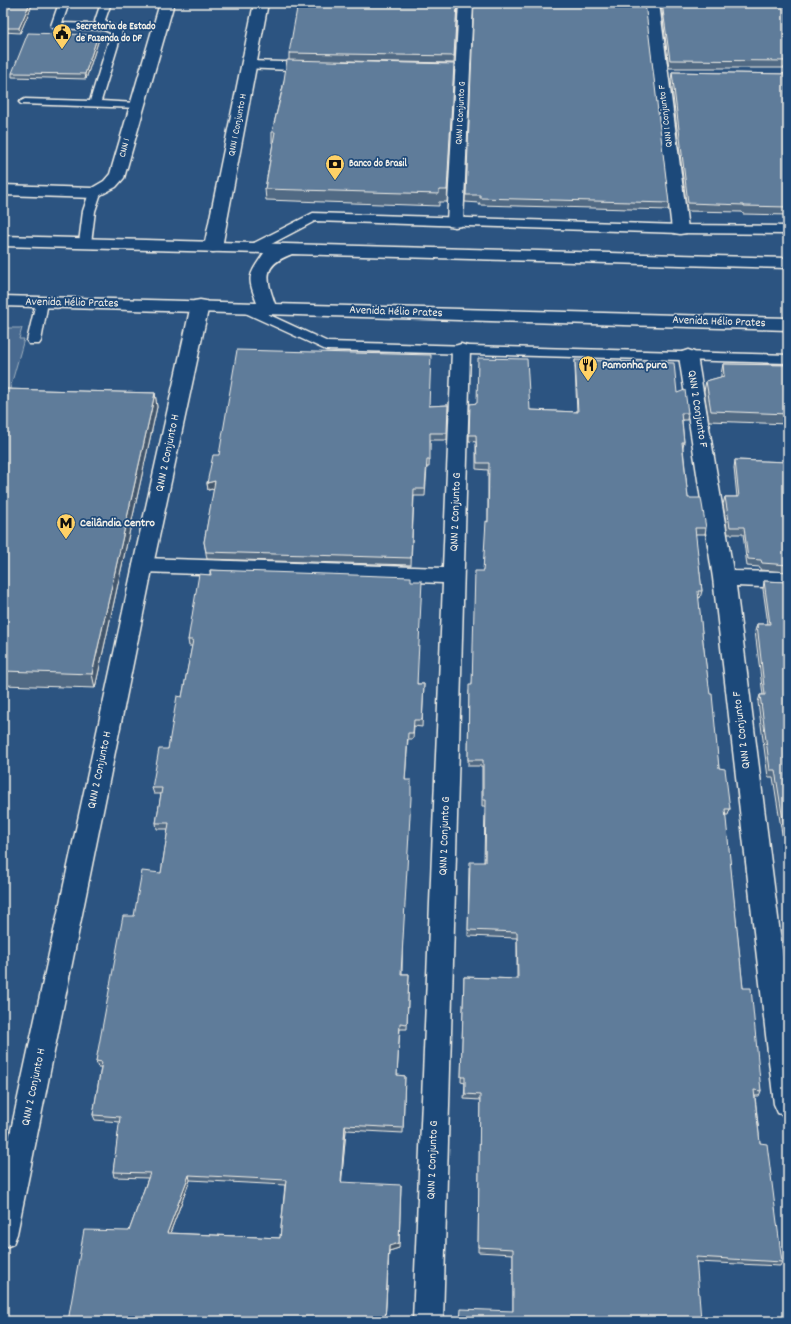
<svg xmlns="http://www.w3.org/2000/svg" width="791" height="1324" viewBox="0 0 791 1324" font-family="Dekko,sans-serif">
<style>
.green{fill:#496b90;stroke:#9eaebc}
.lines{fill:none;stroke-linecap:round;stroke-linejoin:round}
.lane-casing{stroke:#f4f1e8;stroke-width:3}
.street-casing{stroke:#f4f1e8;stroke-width:3}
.secondary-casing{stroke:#f4f1e8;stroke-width:3}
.primary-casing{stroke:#f4f1e8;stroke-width:3}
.lane{fill:#1f4a7a;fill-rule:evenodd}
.street{fill:#1f4a7a;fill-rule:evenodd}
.secondary{fill:#1f4a7a;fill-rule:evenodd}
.primary{fill:#1f4a7a;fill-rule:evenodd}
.wall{fill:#516a84;stroke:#f4f1e8;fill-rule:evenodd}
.shaded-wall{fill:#42566c;stroke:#f4f1e8}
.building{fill:#5e7b9a;stroke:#f4f1e8;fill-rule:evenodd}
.labels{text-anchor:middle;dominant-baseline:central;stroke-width:3.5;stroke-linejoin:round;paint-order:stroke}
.far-poi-label{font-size:10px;font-weight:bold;fill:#f4f1e8;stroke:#1f4a7a;text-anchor:start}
.far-street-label{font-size:10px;fill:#f4f1e8;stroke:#1f4a7a}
.street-label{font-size:12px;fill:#f4f1e8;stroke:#1f4a7a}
.poi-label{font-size:12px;font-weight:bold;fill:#f4f1e8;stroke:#1f4a7a;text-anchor:start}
</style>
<rect width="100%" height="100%" fill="#2c5481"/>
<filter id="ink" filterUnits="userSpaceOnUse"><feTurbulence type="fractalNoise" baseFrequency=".025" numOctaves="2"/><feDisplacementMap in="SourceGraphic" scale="8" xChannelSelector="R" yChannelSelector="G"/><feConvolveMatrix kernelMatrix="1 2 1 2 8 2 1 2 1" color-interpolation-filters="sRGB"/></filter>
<g filter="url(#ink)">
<path class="green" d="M3 328H22L19 339H24L6 403H3Z"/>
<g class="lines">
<defs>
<path id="lane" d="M59 3H69L62 23 97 24 95 21 101 3H111L105 20 122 32 101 101 136 103 142 106 140 108 21 104 19 102 25 99 90 101 111 33 104 30 52 28 51 26Z
M95 189 101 193 95 211 91 243 85 247 79 243 83 211 89 193Z
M313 213 680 225 788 226V234L680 233 315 221 258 251H250L248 248 250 245Z
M42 298 48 302 41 341 39 344H29L27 341 36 302Z
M246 304 328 342 788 355V363L326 350 241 311 240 308Z"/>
<path id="street" d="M160 3H174L124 178 116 187 95 198 3 195V185L92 188 104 181 110 174Z
M459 3H473L463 222 461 226 455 227 449 226 447 222Z
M645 3H659L688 229 686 233 680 234 674 233 672 229Z
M249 61 316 63 321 64 323 67 321 70 316 71 244 68 242 65 244 62Z
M461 344 467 346 470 350 443 1321H413L443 583 143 572 136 570 133 565 136 560 143 558 443 568 452 350 455 346Z
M688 350 694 352 697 356 733 571 788 572V588L736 586 788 997V1117L778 1113 774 1104 713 578 679 356 682 352Z"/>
<path id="secondary" d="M254 3H268L222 247 219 251 213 252 207 251 204 247Z
M200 300 206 301 209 305 153 565 17 1234 13 1244 3 1248V1167L133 565 191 305 194 301Z"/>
<path id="primary" d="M3 236 788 258V268L292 254C262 265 266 278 275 304L788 318V330L3 306V296L257 303C247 276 248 277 264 253L3 246Z"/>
</defs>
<use href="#lane" class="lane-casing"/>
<use href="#street" class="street-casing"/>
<use href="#secondary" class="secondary-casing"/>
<use href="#primary" class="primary-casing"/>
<use href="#lane" class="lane"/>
<use href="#street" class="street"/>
<use href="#secondary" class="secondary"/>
<use href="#primary" class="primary"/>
</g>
<path class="wall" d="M3 3H33L20 33 3 32Z
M457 3 454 63 342 61 454 64 447 202H439V206L266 200 265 189 273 143H272V132L289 60V53Z
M474 3 669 203 668 210 479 205 480 203 465 202Z
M661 3H788V68H669Z
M98 35 99 39 86 79 12 77V73Z
M672 72 788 74V215L743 214 742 212 687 211 671 80Z
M575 360 677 393 688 413 687 420H682L684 442 683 448 688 498 706 528 705 534H695L702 591 700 598 698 597 703 642 719 768 730 809 728 815H725L743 988 761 1091 759 1096H755L760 1143 782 1262 780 1266 697 1262 513 1311V1254L478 1252 480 1100 464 1099 465 1083 461 1082 464 977 517 979V938L468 936 469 868 484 862 485 806H482V766H468L469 691 472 685 488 521V470L476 469V442L469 441 470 404 530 410 577 412 575 367Z
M723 364 788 365V424L709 421 704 391 706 381 721 377V374Z
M3 389 155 393 157 407 95 688 3 685Z
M448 405 447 440H430L429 467H427L425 496H414L411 565 207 559 204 542 214 489 208 490 207 483 219 455 429 406Z
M735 460 788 462V572L760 570V567L747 566 743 534H728L723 504 725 497H737L734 468Z
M210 570 411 581 417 684H424L422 727 414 726 413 739H408L405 780 402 974H409L407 1029H400L397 1075 405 1076 403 1133 346 1130 341 1182 399 1248 389 1251 129 1231 148 1178 114 1177 113 1172 120 1122 95 1120 93 1115 101 1067H98L96 1061 134 916 161 873 168 829H157L156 823 161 794H154L152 788 168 749 182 697 192 646H189L188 640 210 574ZM190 1180 285 1185 280 1238 170 1233Z
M764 581 788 582V872L773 777H768L758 702 760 695H763L755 631 757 624H768L763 589Z"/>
<path class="shaded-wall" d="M30 3H33L20 33 19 28Z
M98 35 99 39 86 79 85 74Z
M155 393 157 407 95 688 92 674Z
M215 481 216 488 208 490 207 483Z
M345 1125 346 1130 341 1187V1182Z
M189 1175 190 1180 168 1238 167 1233Z
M401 1185 399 1248 389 1251 385 1321 389 1246Z"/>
<path class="building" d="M3 3H30L19 28H3Z
M298 3H457L454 56 289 53Z
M474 3H645L669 203 480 198V195H466Z
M662 3H788V61L670 60Z
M28 33 98 35 85 74 12 73Z
M287 60 454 64 447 190H439V194L265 189 275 132H272L283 87Z
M672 72 788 74V207L744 206V205L688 203Z
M237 350 431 355 429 406 448 405 447 433H430V460H427L425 489H414L411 558 206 552 204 542 215 481 207 483 213 455H219Z
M478 358 527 359 530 410 578 412 575 360 674 363 677 393 685 390 688 413H681L684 442H682L688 498H701L706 528H695L702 591H698L703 642 710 694H712L719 768 725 769 730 809H725L743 988H751L761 1091 754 1090 760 1143 767 1144 782 1262 696 1257 701 1320 726 1321H460L461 1309 513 1311V1249L478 1247 480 1095 465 1094V1077H461L464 977 518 979 517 932 468 930 470 862H485L486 800H483V760H468L469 685H472L475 571H483L486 521 488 522 489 463H477L476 435H469L470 404 477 403Z
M723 364 788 365V414L711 411 706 381 724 376Z
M3 389 155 393 92 674 3 671Z
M735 460 788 462V565L762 563 761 560 748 559 744 527H730L725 497H739Z
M210 570 411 577V581H422L417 684H424L422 720H414L413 733H408L405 780H411V798L401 974H409L407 1024 400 1023 397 1075 405 1076 403 1128 345 1125 341 1182 401 1185 399 1243 389 1246 385 1321H68L84 1230 129 1231 150 1173 113 1172 120 1117 93 1115 102 1062 96 1061 123 916H134L142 871 161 873 169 823H156L162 788H152L159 749H168L177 696 182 697 193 640H188L199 574 211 575ZM189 1175 286 1180 280 1238 167 1233Z
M764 581 788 582V851L775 770H770L760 695H765L757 624H770Z"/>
</g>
<defs>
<symbol id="civic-pin" viewBox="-11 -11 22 30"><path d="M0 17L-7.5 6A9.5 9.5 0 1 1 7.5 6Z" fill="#ffd166" stroke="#1f4a7a"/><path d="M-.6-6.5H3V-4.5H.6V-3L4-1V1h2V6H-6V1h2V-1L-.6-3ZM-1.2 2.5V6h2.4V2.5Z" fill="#111"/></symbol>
<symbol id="bank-pin" viewBox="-11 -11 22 30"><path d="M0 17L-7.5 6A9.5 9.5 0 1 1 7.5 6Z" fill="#ffd166" stroke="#1f4a7a"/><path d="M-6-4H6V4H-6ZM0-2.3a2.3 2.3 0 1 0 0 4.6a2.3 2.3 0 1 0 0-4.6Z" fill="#111"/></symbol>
<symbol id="restaurant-pin" viewBox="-11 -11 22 30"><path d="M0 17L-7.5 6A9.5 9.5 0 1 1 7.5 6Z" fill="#ffd166" stroke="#1f4a7a"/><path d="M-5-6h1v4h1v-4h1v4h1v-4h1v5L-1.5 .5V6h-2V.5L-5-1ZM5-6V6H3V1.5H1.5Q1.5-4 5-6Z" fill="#111"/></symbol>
<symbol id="metro-pin" viewBox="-11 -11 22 30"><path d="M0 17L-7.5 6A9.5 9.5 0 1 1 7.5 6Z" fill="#ffd166" stroke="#1f4a7a"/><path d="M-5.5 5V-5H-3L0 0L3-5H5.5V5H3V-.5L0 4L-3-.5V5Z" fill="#111"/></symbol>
</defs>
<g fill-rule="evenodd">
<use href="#civic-pin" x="51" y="22" width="22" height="30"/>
<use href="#bank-pin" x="324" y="153" width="22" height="30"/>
<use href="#restaurant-pin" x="577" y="354" width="22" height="30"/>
<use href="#metro-pin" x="55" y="512" width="22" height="30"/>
</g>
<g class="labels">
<g class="far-poi-label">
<text x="76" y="27">Secretaria de Estado<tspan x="76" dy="12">de Fazenda do DF</tspan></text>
<text x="349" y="164">Banco do Brasil</text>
</g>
<g class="far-street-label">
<text transform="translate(461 113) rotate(-87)">QNN 1 Conjunto G</text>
<text transform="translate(666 116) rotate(-97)">QNN 1 Conjunto F</text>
<text transform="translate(238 125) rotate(-79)">QNN 1 Conjunto H</text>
<text transform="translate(125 148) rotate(-75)">CNN 1</text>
</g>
<g class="street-label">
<text transform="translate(72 303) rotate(1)">Avenida Hélio Prates</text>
<text transform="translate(396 312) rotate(2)">Avenida Hélio Prates</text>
<text transform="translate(719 322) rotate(2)">Avenida Hélio Prates</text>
<text transform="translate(697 409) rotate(81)">QNN 2 Conjunto F</text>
<text transform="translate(168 453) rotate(-78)">QNN 2 Conjunto H</text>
<text transform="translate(456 512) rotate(-88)">QNN 2 Conjunto G</text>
<text transform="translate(742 730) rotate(-97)">QNN 2 Conjunto F</text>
<text transform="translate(100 770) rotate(-78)">QNN 2 Conjunto H</text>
<text transform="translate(445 836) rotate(-88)">QNN 2 Conjunto G</text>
<text transform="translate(34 1087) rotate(-78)">QNN 2 Conjunto H</text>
<text transform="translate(433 1160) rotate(-88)">QNN 2 Conjunto G</text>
</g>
<g class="poi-label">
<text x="602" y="365">Pamonha pura</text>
<text x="80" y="523">Ceilândia Centro</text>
</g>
</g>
<rect width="791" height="1324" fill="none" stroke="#1f4a7a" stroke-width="16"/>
<rect x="8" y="8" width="775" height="1308" fill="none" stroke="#f4f1e8" stroke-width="1.5" filter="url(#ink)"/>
</svg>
